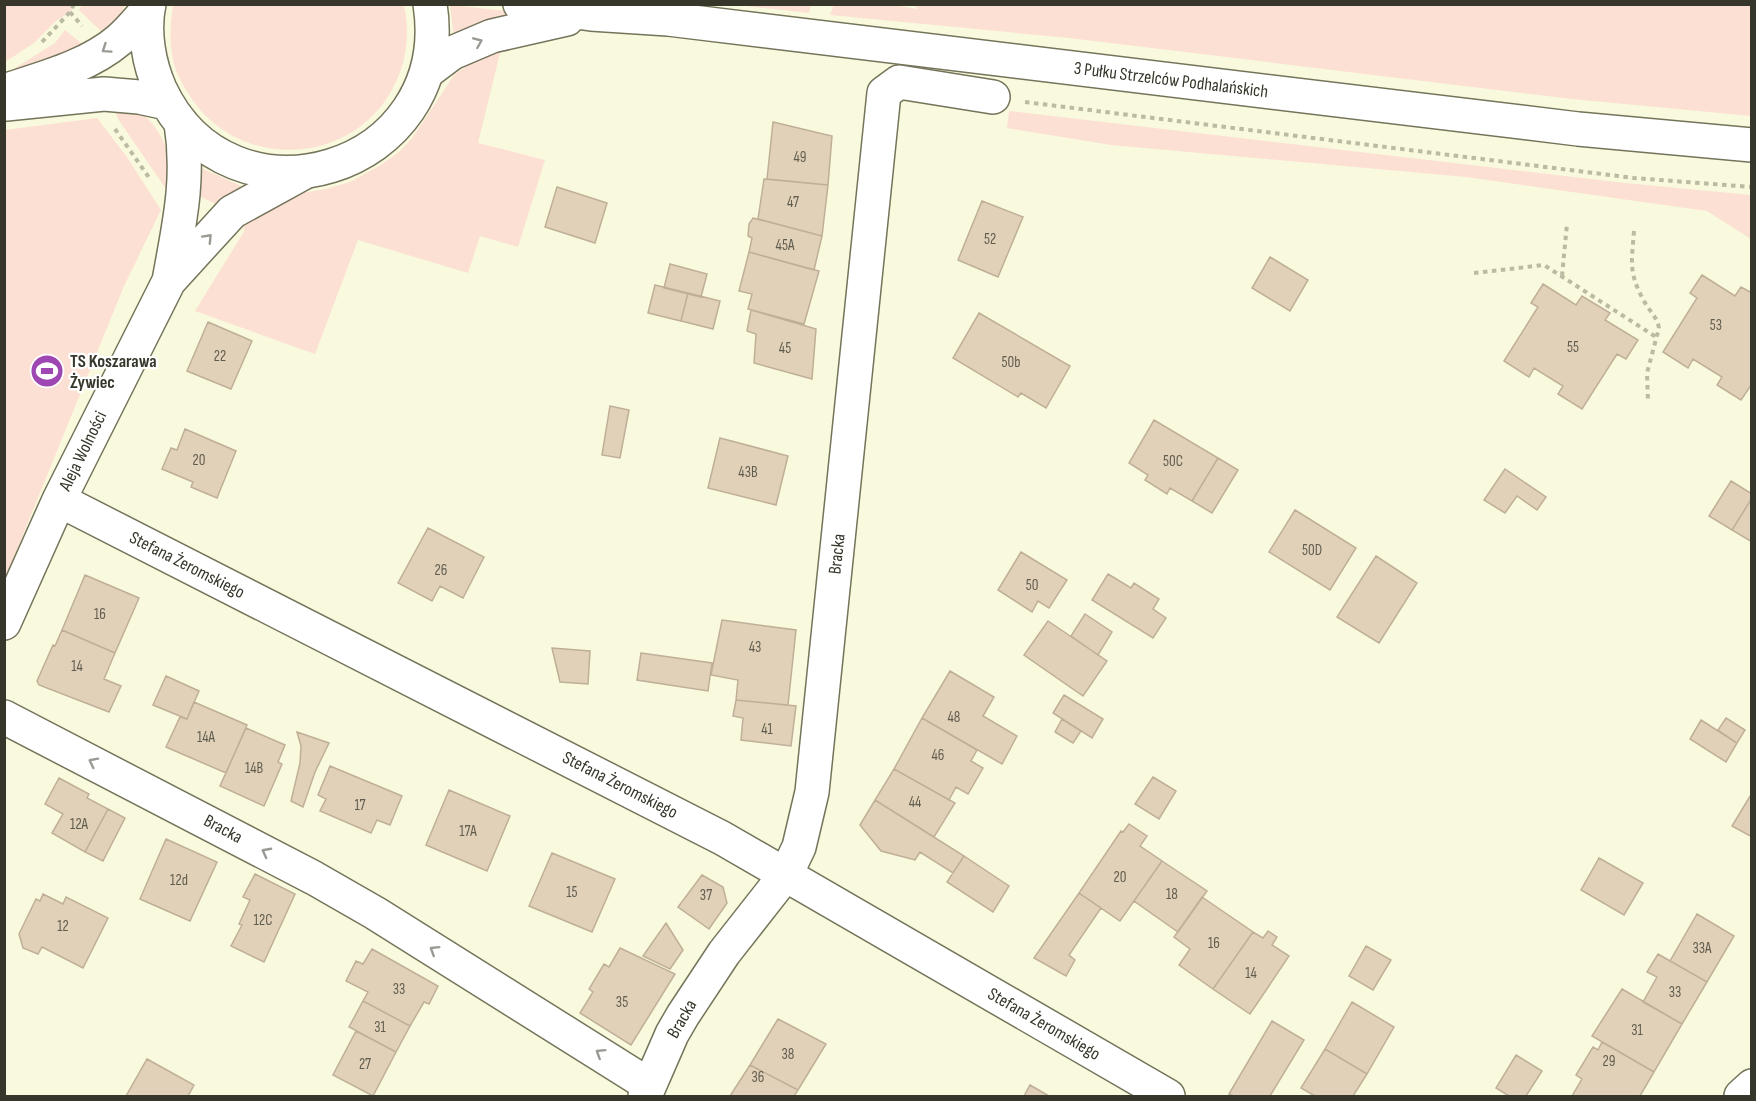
<svg xmlns="http://www.w3.org/2000/svg" width="1756" height="1101" viewBox="0 0 1756 1101" font-family="'Sofia Sans Condensed',sans-serif">
<style>
.green{fill:#fce0d3}
.building{fill:#e1d1b9;stroke:#bfaf99;stroke-width:1.5}
.lines{fill:none;stroke-linecap:round;stroke-linejoin:round}
.street-casing{stroke:#74745b;stroke-width:36}
.secondary-casing{stroke:#74745b;stroke-width:36}
.primary-casing{stroke:#74745b;stroke-width:36}
.path{stroke:#bbbba4;stroke-width:4;stroke-dasharray:4.5 4.5;stroke-linecap:butt}
.street{stroke:#fff;stroke-width:33}
.secondary{stroke:#fff;stroke-width:33}
.primary{stroke:#fff;stroke-width:33}
.oneway{stroke:#9a9a95}
.labels{text-anchor:middle;dominant-baseline:central;stroke-width:4.5;stroke-linejoin:round;paint-order:stroke}
.number-label{font-size:15px;fill:#615d4e}
.street-label{font-size:18px;fill:#36362b;stroke:#fff}
.poi-label{font-size:18px;font-weight:bold;fill:#36362b;stroke:#fff;text-anchor:start}
</style>
<rect width="100%" height="100%" fill="#f9f9dd"/>
<path class="green" d="M5 4H74V5L70 12 56 21 34 43 5 62Z
M834 4H888L917 9 916 5H1751V116L1572 99 1069 38 830 15Z
M82 5H125L116 23 105 35 79 10Z
M173 5H404C410 33 407 62 393 88 351 167 238 171 190 96 181 83 174 69 172 54 169 37 171 21 173 5Z
M450 5 516 12V16L454 37Z
M737 5H811L809 13Z
M65 30 87 48 4 75 55 43Z
M499 50 500 53 478 143 545 160 518 247 480 236 468 273 358 240 315 354 195 311 245 230 238 223 290 195 326 189 350 182 379 166 399 152 413 137 454 75 473 61Z
M113 104C117 105 123 105 127 106 150 113 169 142 169 165 169 173 167 182 166 189L118 119Z
M1009 111 1625 183 1751 195V239L1707 211 1466 177 1111 145 1007 128Z
M97 118 127 157 161 210 124 286 5 579V130Z
M199 167 241 186 220 206 199 196Z"/>
<path class="building" d="M773 122 832 136 828 185 767 179Z
M764 179 828 185 822 236 758 219Z
M557 187 607 203 595 243 545 227Z
M982 201 1023 217 998 277 958 260Z
M753 218 822 236 814 270 749 252 752 238 748 236 749 224Z
M749 252 819 271 804 324 748 309 752 294 739 291Z
M1270 257 1308 280 1290 311 1252 288Z
M670 264 707 274 701 297 664 288Z
M1702 275 1735 296 1741 287 1752 293V384L1741 400 1717 385 1722 377 1693 359 1688 368 1663 352 1697 298 1690 293Z
M1543 284 1576 305 1582 296 1610 313 1605 320 1638 340 1626 359 1617 354 1582 409 1558 394 1563 386 1534 368 1529 377 1504 361 1538 307 1531 303Z
M655 285 688 293 681 321 648 313Z
M688 293 720 301 713 329 681 321Z
M751 310 816 329 812 379 754 363 756 334 747 331Z
M979 313 1070 366 1046 408 1021 393 1018 397 953 358Z
M208 322 252 341 231 389 187 371Z
M610 406 629 410 620 458 602 455Z
M1154 420 1218 458 1192 501 1170 488 1167 494 1145 480 1148 475 1129 463Z
M185 429 236 451 217 498 191 487 193 482 162 469 171 448 177 450Z
M720 438 788 456 776 505 708 488Z
M1218 458 1238 470 1212 513 1192 501Z
M1505 469 1546 497 1537 510 1517 496 1505 513 1484 500Z
M1731 481 1752 494V498L1732 530 1709 516Z
M1752 498V542L1732 530Z
M1295 510 1356 548 1330 590 1269 552Z
M428 528 484 557 463 598 440 586 432 601 398 583Z
M1021 552 1067 580 1049 608 1038 601 1032 612 998 590Z
M1376 556 1417 583 1379 643 1337 617Z
M1108 574 1131 588 1134 583 1159 599 1153 609 1166 618 1153 638 1092 600Z
M85 575 139 598 115 653 62 630Z
M1085 614 1112 632 1098 655 1071 636Z
M722 620 796 630 788 705 736 700 738 680 711 675Z
M1048 621 1107 661 1083 696 1024 655Z
M62 630 115 653 104 679 121 686 109 712 39 685 37 681 53 645 55 646Z
M552 648 590 651 588 684 560 682Z
M641 653 712 663 708 691 637 680Z
M950 671 994 697 983 716 1017 736 1002 764 922 718Z
M166 676 199 691 187 719 153 705Z
M1064 695 1103 719 1092 738 1053 713Z
M736 700 796 706 791 746 741 740 743 718 733 716Z
M194 702 247 725 226 773 166 747 180 717 187 719Z
M922 718 977 750 971 761 983 768 968 794 956 787 949 800 894 769Z
M1726 718 1745 730 1737 743 1718 730Z
M1062 719 1081 731 1073 743 1055 732Z
M1701 720 1737 743 1726 762 1690 739Z
M246 728 285 745 278 762 282 764 264 806 220 786Z
M297 732 329 743 315 772 303 807 291 801 300 763 301 746Z
M330 766 402 796 390 825 377 820 371 833 320 811 326 799 318 795Z
M894 769 955 803 934 837 875 800Z
M1153 777 1176 791 1159 819 1135 804Z
M59 778 89 794 87 798 108 809 85 852 52 833 63 814 45 804Z
M449 790 510 816 487 871 426 845Z
M1752 793V837L1732 826Z
M875 800 964 856 953 873 920 852 915 860 881 851 860 825Z
M108 809 125 818 103 861 85 852Z
M1129 824 1147 836 1140 846 1162 861 1120 921 1079 893 1121 831 1123 832Z
M166 839 217 862 190 921 140 899Z
M552 853 615 879 592 932 529 906Z
M964 856 1009 886 993 912 947 882Z
M1599 858 1643 883 1624 915 1581 890Z
M1162 861 1207 891 1178 932 1134 901Z
M255 874 295 894 264 962 231 946 242 925 239 924 250 900 243 897Z
M702 875 723 887 727 903 709 929 678 907Z
M1079 893 1101 908 1069 955 1075 960 1066 976 1034 958Z
M43 894 63 904 66 897 108 918 83 968 42 947 38 954 23 948 19 934 36 899 40 901Z
M1202 897 1253 932 1213 989 1179 965 1190 949 1174 937Z
M1697 914 1734 936 1707 982 1670 961Z
M666 923 683 950 670 969 643 956Z
M1268 931 1277 937 1272 945 1289 956 1250 1014 1213 989 1253 932 1263 938Z
M1366 946 1391 960 1373 990 1349 976Z
M620 948 675 974 631 1045 580 1013 593 992 589 989 604 964 609 967Z
M372 949 438 986 429 1004 424 1002 410 1026 363 1001 368 992 346 981 356 961 363 964Z
M1658 954 1707 982 1682 1024 1643 1002 1657 977 1647 972Z
M1622 989 1682 1024 1654 1072 1592 1036Z
M363 1001 410 1026 396 1052 349 1027Z
M1352 1002 1394 1027 1367 1074 1325 1049Z
M778 1019 826 1044 798 1090 750 1065Z
M1272 1021 1304 1040 1270 1096H1234L1229 1094Z
M356 1031 396 1052 373 1096 333 1075Z
M1602 1042 1654 1072 1640 1096H1572L1582 1079 1576 1075 1593 1047 1598 1050Z
M1325 1049 1367 1074 1353 1096H1315L1301 1088Z
M1516 1055 1542 1071 1526 1096H1509L1496 1088Z
M147 1059 194 1085 188 1096H126Z
M750 1065 798 1090 794 1096H730Z
M1030 1085 1049 1096H1024Z"/>
<g class="lines">
<defs>
<path id="street" d="M4 717 314 878 375 913 649 1085
M645 1096 672 1034 683 1015 724 953 786 874 799 847 812 792 884 93 899 82 993 97
M1741 1096 1752 1086"/>
<path id="secondary" d="M520 4 591 14 668 19 1578 129 1752 145
M428 71 452 53 492 36 567 19
M169 281C179 225 190 180 181 123
M59 500 722 838 1168 1096
M4 623 59 500 169 281 232 212 303 173"/>
<path id="primary" d="M149 4C143 32 149 64 160 89 230 239 456 172 430 4
M4 91C43 78 87 67 119 40 130 31 139 19 148 9
M6 104 104 94 139 97 167 103"/>
</defs>
<use href="#street" class="street-casing"/>
<use href="#secondary" class="secondary-casing"/>
<use href="#primary" class="primary-casing"/>
<path class="path" d="M74 4 70 12 82 26
M42 42 70 12
M1025 102 1634 178 1752 187
M115 129 150 179
M1634 231C1632 260 1628 272 1643 299 1648 310 1657 316 1659 328L1647 373 1648 402
M1474 273 1544 265 1656 337
M1562 276 1567 224"/>
<use href="#street" class="street"/>
<use href="#secondary" class="secondary"/>
<use href="#primary" class="primary"/>
</g>
<defs><path id="oneway-chevron" d="M-2-3.5L2.5 0L-2 3.5" fill="none" stroke-width="1.6" stroke-linecap="round" stroke-linejoin="round" transform="scale(1.5)"/></defs>
<g class="oneway">
<use href="#oneway-chevron" transform="translate(478 42) rotate(-23)"/>
<use href="#oneway-chevron" transform="translate(106 49) rotate(146)"/>
<use href="#oneway-chevron" transform="translate(208 238) rotate(-47)"/>
<use href="#oneway-chevron" transform="translate(93 762) rotate(-153)"/>
<use href="#oneway-chevron" transform="translate(266 852) rotate(-152)"/>
<use href="#oneway-chevron" transform="translate(434 950) rotate(-148)"/>
<use href="#oneway-chevron" transform="translate(600 1053) rotate(-148)"/>
</g>
<defs>
<symbol id="stadium-disc" viewBox="-11 -11 22 22"><circle r="9.5" fill="#9e46b2" stroke="#fff"/><path d="M0-5a6.5 5 0 1 0 0 10a6.5 5 0 1 0 0-10ZM-3.5-1.8h7v3.6h-7Z" fill="#fff"/></symbol>
</defs>
<g fill-rule="evenodd">
<use href="#stadium-disc" x="28" y="352" width="38" height="38"/>
</g>
<g class="labels">
<g class="number-label">
<text x="800" y="157">49</text>
<text x="793" y="202">47</text>
<text x="990" y="239">52</text>
<text x="785" y="245">45A</text>
<text x="1716" y="325">53</text>
<text x="1573" y="347">55</text>
<text x="785" y="348">45</text>
<text x="220" y="356">22</text>
<text x="1011" y="362">50b</text>
<text x="199" y="460">20</text>
<text x="1173" y="461">50C</text>
<text x="748" y="472">43B</text>
<text x="1312" y="550">50D</text>
<text x="441" y="570">26</text>
<text x="1032" y="585">50</text>
<text x="100" y="614">16</text>
<text x="755" y="647">43</text>
<text x="77" y="666">14</text>
<text x="954" y="717">48</text>
<text x="767" y="729">41</text>
<text x="206" y="737">14A</text>
<text x="938" y="755">46</text>
<text x="254" y="768">14B</text>
<text x="915" y="802">44</text>
<text x="360" y="805">17</text>
<text x="79" y="824">12A</text>
<text x="468" y="831">17A</text>
<text x="1120" y="877">20</text>
<text x="179" y="880">12d</text>
<text x="572" y="892">15</text>
<text x="1172" y="894">18</text>
<text x="706" y="895">37</text>
<text x="263" y="920">12C</text>
<text x="63" y="926">12</text>
<text x="1214" y="943">16</text>
<text x="1702" y="948">33A</text>
<text x="1251" y="973">14</text>
<text x="399" y="989">33</text>
<text x="1675" y="992">33</text>
<text x="622" y="1002">35</text>
<text x="380" y="1027">31</text>
<text x="1637" y="1030">31</text>
<text x="788" y="1054">38</text>
<text x="1609" y="1061">29</text>
<text x="365" y="1064">27</text>
<text x="758" y="1077">36</text>
</g>
<g class="street-label">
<text transform="translate(1171 80) rotate(7)">3 Pułku Strzelców Podhalańskich</text>
<text transform="translate(83 451) rotate(-64)">Aleja Wolności</text>
<text transform="translate(837 554) rotate(-84)">Bracka</text>
<text transform="translate(187 565) rotate(27)">Stefana Żeromskiego</text>
<text transform="translate(620 785) rotate(27)">Stefana Żeromskiego</text>
<text transform="translate(223 829) rotate(28)">Bracka</text>
<text transform="translate(682 1019) rotate(-60)">Bracka</text>
<text transform="translate(1044 1024) rotate(30)">Stefana Żeromskiego</text>
</g>
<g class="poi-label">
<text x="70" y="361">TS Koszarawa<tspan x="70" dy="21">Żywiec</tspan></text>
</g>
</g>
<rect width="1756" height="1101" fill="none" stroke="#36362b" stroke-width="12"/>
</svg>
